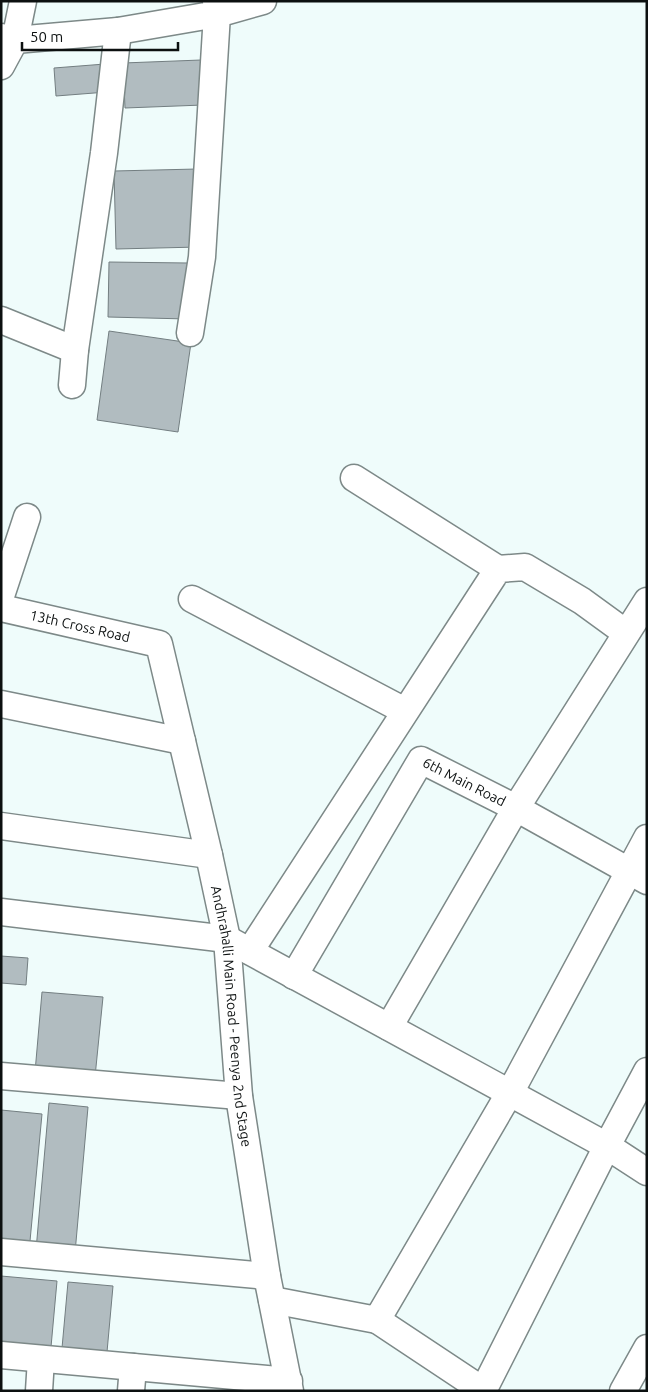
<svg xmlns="http://www.w3.org/2000/svg" width="648" height="1392" viewBox="0 0 648 1392" font-family="Ubuntu,sans-serif">
<style>
.building{fill:#b1bcc0;stroke:#737e81}
.lines{fill:none;stroke-linecap:round;stroke-linejoin:round}
.minor-casing{stroke:#7d8988;stroke-width:29}
.minor{stroke:#fff;stroke-width:26}
.labels{text-anchor:middle;dominant-baseline:central;stroke-width:5;stroke-linejoin:round;paint-order:stroke}
.street-label{font-size:14px;fill:#0c1010;stroke:#fff}
</style>
<rect width="100%" height="100%" fill="#effcfb"/>
<path class="building" d="M201 60 203 105 125 108 123 63Z
M105 64 107 92 56 96 54 68Z
M197 169 199 247 116 249 114 171Z
M109 262 188 263 187 319 108 317Z
M109 331 191 343 178 432 97 420Z
M1 956 28 958 26 985 1 983Z
M42 992 103 997 95 1077 35 1072Z
M49 1103 88 1107 75 1253 36 1250Z
M1 1110 42 1114 30 1241 1 1239Z
M1 1276 57 1281 51 1347 1 1343Z
M68 1282 113 1286 106 1363 61 1359Z"/>
<g class="lines">
<defs>
<g id="minor">
<path d="M1 37 15 40 118 31 217 14 216 1"/>
<path d="M1 66 15 40 23 1"/>
<path d="M1 320 75 350"/>
<path d="M190 333 202 257 217 14 263 1"/>
<path d="M72 385 75 350 104 153 118 31"/>
<path d="M354 478 498 569"/>
<path d="M1 596 27 517"/>
<path d="M192 599 405 711"/>
<path id="s1" d="M1 608 159 644 209 855 227 939 239 1096 267 1276 290 1391"/>
<path d="M1 704 182 741"/>
<path d="M1 826 209 855"/>
<path d="M1 912 227 939 607 1146 647 1172"/>
<path d="M250 951 498 569 525 567 582 601 626 633"/>
<path id="s2" d="M294 976 421 760 516 808 647 881"/>
<path d="M389 1027 516 808 647 601"/>
<path d="M1 1076 239 1096"/>
<path d="M1 1252 267 1276"/>
<path d="M272 1300 377 1320 506 1099 511 1094V1091L647 838"/>
<path d="M377 1320 484 1391"/>
<path d="M1 1355 289 1381"/>
<path d="M39 1391 41 1359"/>
<path d="M131 1391 133 1367"/>
<path d="M483 1391 607 1146 647 1071"/>
<path d="M623 1391 647 1348"/>
</g>
</defs>
<use href="#minor" class="minor-casing"/>
<use href="#minor" class="minor"/>
</g>
<g class="labels">
<g class="street-label">
<text stroke="none"><textPath href="#s1" startOffset="81">13th Cross Road</textPath></text>
<text stroke="none"><textPath href="#s2" startOffset="299">6th Main Road</textPath></text>
<text stroke="none"><textPath href="#s1" startOffset="542">Andhrahalli Main Road - Peenya 2nd Stage</textPath></text>
</g>
</g>
<rect width="648" height="1392" fill="none" stroke="#0c1010" stroke-width="5"/>
<path d="M22 42v8h156v-8" fill="none" stroke="#0c1010" stroke-width="2.5"/>
<text x="30" y="42" font-size="15" fill="#0c1010" stroke="#ffffff" stroke-width="4" paint-order="stroke">50 m</text>
</svg>
